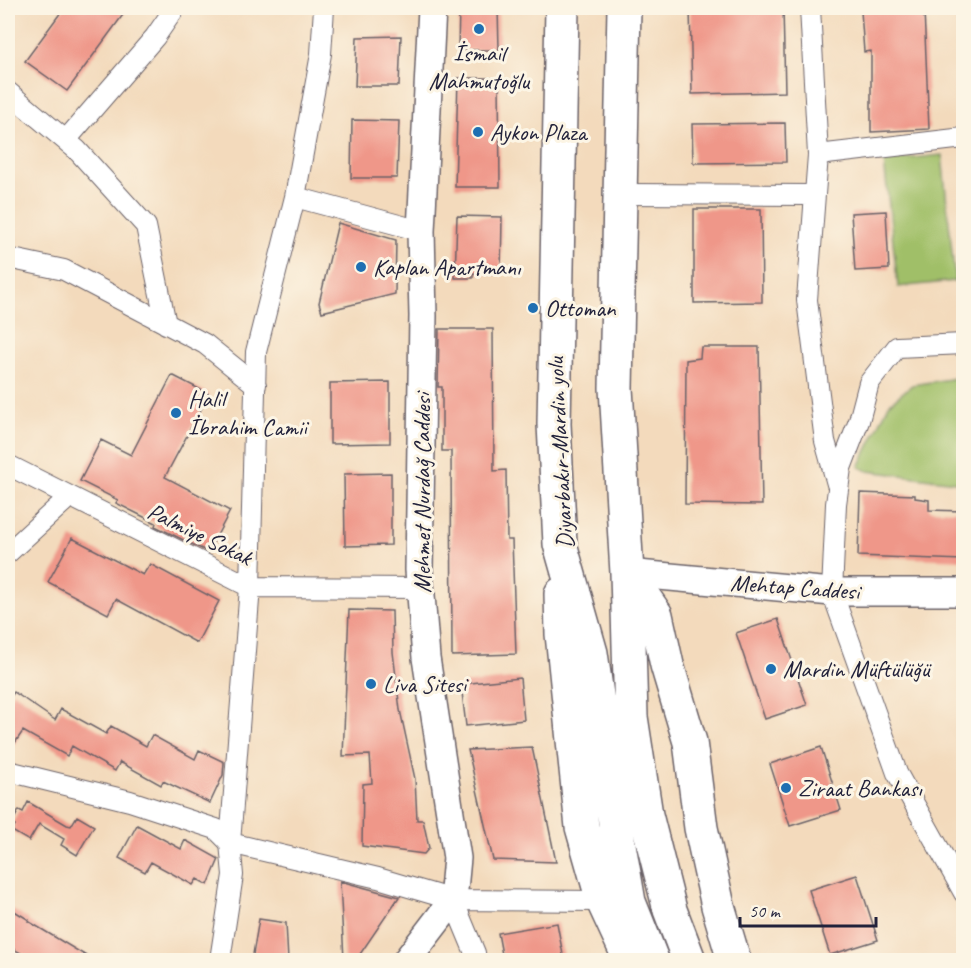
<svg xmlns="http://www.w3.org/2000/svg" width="971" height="968" viewBox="0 0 971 968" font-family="Caveat,sans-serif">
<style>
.green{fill:#a0bf67;stroke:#617051;stroke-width:1.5}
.building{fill:#ef9789}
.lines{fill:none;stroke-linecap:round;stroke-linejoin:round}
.street-casing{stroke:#6b6268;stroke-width:22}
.secondary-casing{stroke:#6b6268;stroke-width:30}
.highway-casing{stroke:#6b6268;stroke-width:36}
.street{stroke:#fff;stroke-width:20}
.secondary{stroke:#fff;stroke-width:27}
.highway{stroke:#fff;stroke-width:33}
.poi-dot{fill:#1f6fb2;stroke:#fcf5e5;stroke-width:2}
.labels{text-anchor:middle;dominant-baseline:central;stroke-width:6;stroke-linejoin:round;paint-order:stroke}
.poi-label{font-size:24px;fill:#22223b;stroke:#fcf5e5;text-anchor:start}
.street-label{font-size:24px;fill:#22223b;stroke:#fcf5e5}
</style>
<rect width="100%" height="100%" fill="#fcf5e5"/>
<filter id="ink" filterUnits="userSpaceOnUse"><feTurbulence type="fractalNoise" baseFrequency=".0167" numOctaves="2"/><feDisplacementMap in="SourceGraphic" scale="12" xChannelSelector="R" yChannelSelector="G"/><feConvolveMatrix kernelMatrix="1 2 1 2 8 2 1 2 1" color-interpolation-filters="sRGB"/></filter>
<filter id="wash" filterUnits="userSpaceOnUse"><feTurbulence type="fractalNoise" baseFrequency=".008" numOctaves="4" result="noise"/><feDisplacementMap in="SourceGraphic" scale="24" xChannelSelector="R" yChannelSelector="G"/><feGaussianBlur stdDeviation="1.35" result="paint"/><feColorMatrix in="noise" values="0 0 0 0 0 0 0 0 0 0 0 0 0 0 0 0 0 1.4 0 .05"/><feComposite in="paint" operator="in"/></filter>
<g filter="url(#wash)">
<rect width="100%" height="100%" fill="#f3dabc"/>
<path class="green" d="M942 155 955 281 898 287 884 161Z
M963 377V483L868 471 859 467 889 404 912 385Z"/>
<g id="blocks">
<path class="building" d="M64 8H128L67 91 25 61Z
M459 8H498L499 50H458Z
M690 8H783L785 92 692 94Z
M924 10 929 129 871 132V51L864 52 861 11Z
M401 36 399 86H355L357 37Z
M458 78H499L500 187H455Z
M352 120 399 121 397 178H351Z
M785 123 786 162 693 163 692 124Z
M694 209H761L762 302 694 303Z
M886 211 889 269 855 271 851 213Z
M457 216 502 217 501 274 473 273V278H455Z
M338 223 396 240 395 294 322 312 319 303Z
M439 329H493L494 471 506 470 507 540H512L516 654 452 656 451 451H442V387H438Z
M701 347H759L762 505 685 504 686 360 700 358Z
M172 375 209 394 165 477 230 511 208 552 155 526 156 523 116 503 118 500 80 481 101 440 131 455Z
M390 382V443L330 444V383Z
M391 473V545L345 546 344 474Z
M860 493 915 495V498L929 500V510L963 511V560L858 556Z
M72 538 143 575 150 564 219 601 197 643 116 599 108 614 48 582Z
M349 610 392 611 393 652 400 710 415 779 417 820H423L429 848 424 854 362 846 363 784 372 783 370 755 343 756Z
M778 619 807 705 765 719 736 633Z
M520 678 524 720 466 726 461 684Z
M14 692 55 720 61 709 106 734 111 726 146 746 152 735 195 759 199 750 224 762 223 775 210 803 163 781 161 785 120 762 115 771 72 746 67 756 23 731 8 753V701Z
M532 747 556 862 493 860 468 750Z
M821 747 841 810 790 826 770 764Z
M28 802 67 825 71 826 77 816 94 826 77 855 61 845 64 839 39 824 29 841 12 831 15 825 12 823 19 810 23 812Z
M137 825 181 849 185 840 219 859 208 885 197 879 193 885 151 862 145 872 119 858Z
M857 875 878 940 830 955 809 890Z
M340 881 399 897 356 960H344Z
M8 907 29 920 28 921 93 960H33L8 946Z
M259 919 286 923 288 960H252Z
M557 923 564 960H503L498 933Z"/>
</g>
</g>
<g filter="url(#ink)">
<use href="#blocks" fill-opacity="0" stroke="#6b6268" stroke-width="1.5"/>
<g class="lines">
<defs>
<path id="street" d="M810 8 818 155 807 300 825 441 837 484
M8 92 77 150 146 226 166 324
M66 140 155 37 175 8
M818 155 964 138
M622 194 815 195
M295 197 421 231
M8 258 64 270 205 344 256 385
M964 344 897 347 869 383 859 421 841 468 836 504 832 592 897 773 964 893
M8 465 250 587 421 588
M8 553 68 498
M8 771 130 801 216 829 230 843
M230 843 250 587 256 352 295 197 321 54 324 8
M453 900 475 953 476 960
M220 960 233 875 230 843 378 878 453 900 603 901"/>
<path id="secondary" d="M627 573 832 592H964
M407 960 453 900 457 858 426 658 419 570 423 316 421 231 432 8"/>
<path id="highway" d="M562 8 554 424 560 544 591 653 615 822 629 902 652 960
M624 8 616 388 627 573 631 717 646 815 670 910 689 960
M627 573 656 615 667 665 690 742 701 828 718 906 734 960
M561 594 562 634 582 827 603 901 627 953"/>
</defs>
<use href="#street" class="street-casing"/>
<use href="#secondary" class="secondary-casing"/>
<use href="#highway" class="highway-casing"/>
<use href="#street" class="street"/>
<use href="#secondary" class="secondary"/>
<use href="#highway" class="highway"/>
</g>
</g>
<g class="poi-dot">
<circle cx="479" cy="29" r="6"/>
<circle cx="478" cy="132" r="6"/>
<circle cx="361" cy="267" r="6"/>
<circle cx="533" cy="308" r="6"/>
<circle cx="176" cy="413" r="6"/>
<circle cx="771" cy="669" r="6"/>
<circle cx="371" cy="684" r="6"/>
<circle cx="786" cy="788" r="6"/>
</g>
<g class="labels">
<g class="poi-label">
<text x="479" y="53" text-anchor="middle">İsmail<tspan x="479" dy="28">Mahmutoğlu</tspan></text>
<text x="490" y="132">Aykon Plaza</text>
<text x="373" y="267">Kaplan Apartmanı</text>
<text x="545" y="308">Ottoman</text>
<text x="188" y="399">Halil<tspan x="188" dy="28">İbrahim Camii</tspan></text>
<text x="783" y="669">Mardin Müftülüğü</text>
<text x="383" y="684">Liva Sitesi</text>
<text x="798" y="788">Ziraat Bankası</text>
</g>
<g class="street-label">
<text transform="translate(560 453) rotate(-93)">Diyarbakır-Mardin yolu</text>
<text transform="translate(422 493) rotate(-90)">Mehmet Nurdağ Caddesi</text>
<text transform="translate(200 534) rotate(26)">Palmiye Sokak</text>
<text transform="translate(795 587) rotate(4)">Mehtap Caddesi</text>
</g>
</g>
<rect width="971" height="968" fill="none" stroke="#fcf5e5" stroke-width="30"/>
<path d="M740 917v9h136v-9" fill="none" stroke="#22223b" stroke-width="3"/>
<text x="749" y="917" font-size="18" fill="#22223b" stroke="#fcf5e5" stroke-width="4.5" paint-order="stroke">50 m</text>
</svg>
